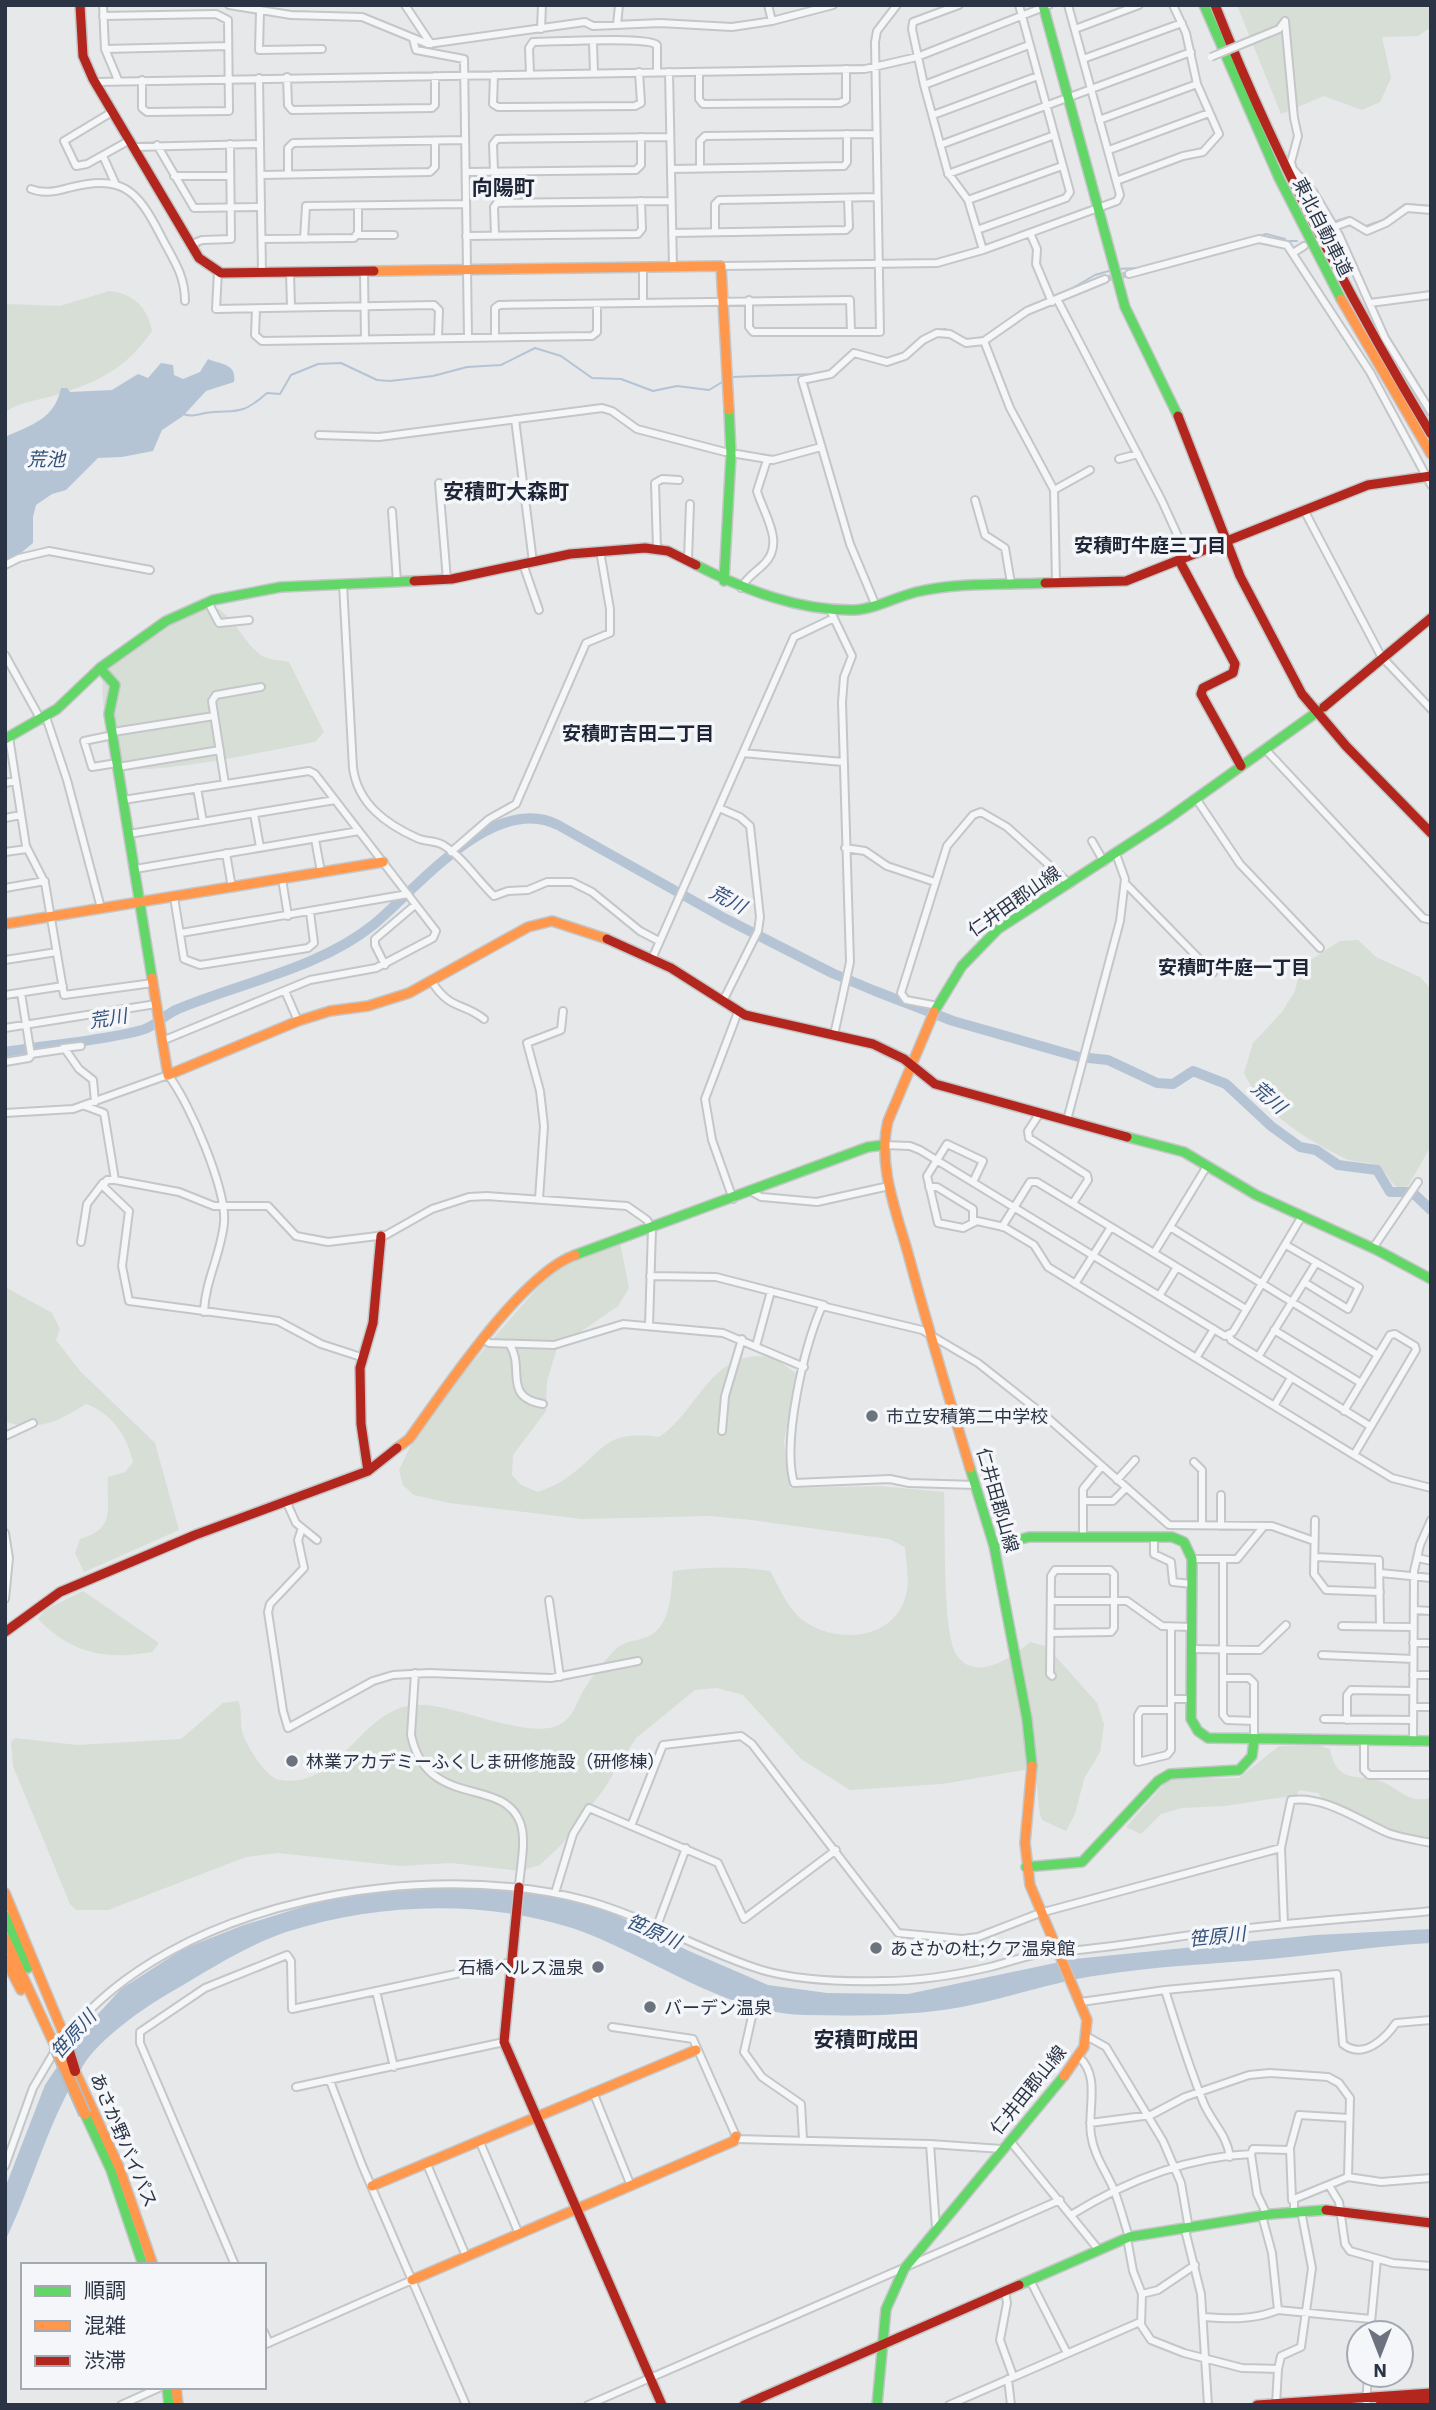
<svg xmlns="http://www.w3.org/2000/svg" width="1436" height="2410" viewBox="0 0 1436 2410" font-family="'IBM Plex Sans','Noto Sans JP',sans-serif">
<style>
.green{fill:#d6ded6}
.water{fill:#b4c4d5}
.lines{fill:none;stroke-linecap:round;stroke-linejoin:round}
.stream{stroke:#b4c4d5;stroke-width:2}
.river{stroke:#b4c4d5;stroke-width:10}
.street-tunnel{stroke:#c1c4c9;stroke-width:6;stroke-dasharray:6 3;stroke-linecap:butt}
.street-casing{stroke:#c4c6c8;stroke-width:10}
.fast-casing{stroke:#c4c6c8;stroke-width:12}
.slow-casing{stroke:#c4c6c8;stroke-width:12}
.jam-casing{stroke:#c4c6c8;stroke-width:12}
.street{stroke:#f5f6f7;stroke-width:6}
.fast{stroke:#63d668;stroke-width:9}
.slow{stroke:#ff974d;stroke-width:9}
.jam{stroke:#b3261e;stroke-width:9}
.street-bridge-casing{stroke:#c4c6c8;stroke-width:10;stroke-linecap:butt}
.slow-bridge-casing{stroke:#b8bbbf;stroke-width:14;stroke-linecap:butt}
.jam-bridge-casing{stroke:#b8bbbf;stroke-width:14;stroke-linecap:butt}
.street-bridge{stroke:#f5f6f7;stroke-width:6}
.slow-bridge{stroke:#ff974d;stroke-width:10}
.jam-bridge{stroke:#b3261e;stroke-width:10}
.poi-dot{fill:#6c737f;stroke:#f4f6f9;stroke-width:2.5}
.labels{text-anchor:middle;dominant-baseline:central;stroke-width:7;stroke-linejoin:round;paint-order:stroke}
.street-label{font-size:18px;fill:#2b3445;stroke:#f4f6f9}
.poi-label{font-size:18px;fill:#2b3445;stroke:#f4f6f9;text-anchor:start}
.water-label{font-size:19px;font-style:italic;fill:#34527a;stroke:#f4f6f9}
.neighbourhood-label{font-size:19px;font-weight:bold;fill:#1d2536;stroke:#f4f6f9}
.quarter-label{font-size:21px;font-weight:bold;fill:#1d2536;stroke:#f4f6f9}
</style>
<rect width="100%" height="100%" fill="#e6e8ea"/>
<path class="green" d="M1237 5H1431V27L1418 36 1382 37 1391 78 1380 102 1362 110 1324 96 1281 114Z
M109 291C132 293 148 307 152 331 128 366 102 380 63 393 43 400 23 400 5 412V304L60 306Z
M210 605C235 614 241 641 262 656 268 660 281 660 289 662L324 732 315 742C286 747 132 781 118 765 106 752 101 692 103 675 134 646 171 620 210 605Z
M1358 940 1376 957 1420 977 1431 989V1146L1408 1186 1400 1188C1389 1184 1388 1172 1378 1166 1369 1161 1356 1163 1346 1159 1308 1141 1261 1112 1244 1073L1253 1043 1282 1012 1295 991 1301 966 1340 941Z
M619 1238 629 1288 618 1306 557 1348 547 1381 546 1411 513 1455 512 1475 521 1485 538 1492C548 1488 559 1484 568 1477 607 1449 603 1430 659 1437 697 1413 712 1348 768 1357 777 1358 788 1368 796 1373L784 1442 790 1488 879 1486 944 1492C946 1525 941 1636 958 1657 977 1682 1015 1656 1030 1642L1045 1646 1058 1659 1097 1703 1104 1724 1100 1752 1084 1779 1075 1814 1066 1831 1042 1820C1035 1804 1042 1783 1030 1769L942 1784 850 1790 801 1759 743 1695 717 1688 695 1690 636 1738 604 1789 562 1844 540 1865 520 1871 451 1863 400 1866 278 1853 246 1857 108 1910H76L70 1904 13 1766 11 1742 15 1738 77 1745 181 1739 223 1703 238 1701C242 1708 240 1721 242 1731 245 1744 266 1778 280 1780 338 1789 356 1718 407 1706 447 1696 536 1749 566 1720 573 1714 578 1701 582 1693 591 1678 602 1663 614 1651 625 1640 634 1642 647 1637 671 1628 671 1592 673 1571 705 1567 738 1566 770 1571 781 1590 788 1611 807 1623 840 1644 895 1639 906 1595 910 1580 906 1562 905 1547L889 1539 752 1520 709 1516 582 1519 449 1503 414 1495 403 1485 399 1470 409 1449 452 1386 545 1279 606 1240Z
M5 1287 52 1313 60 1329 56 1340 80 1371 155 1443 179 1530 84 1572 75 1553 80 1539C117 1528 106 1509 108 1477L125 1472 133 1462C127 1436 112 1413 86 1404 57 1422 40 1431 5 1422Z
M83 1591 159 1643 152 1652C106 1660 72 1654 38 1619L45 1610Z
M1318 1745 1330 1749C1336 1784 1358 1774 1380 1781 1398 1787 1407 1804 1431 1798V1840L1398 1833 1325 1802 1318 1793 1299 1790 1297 1795 1225 1806 1182 1808 1161 1814 1141 1834 1126 1827 1165 1783 1173 1779 1239 1778 1279 1746Z"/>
<path class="water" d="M208 359C221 365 237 363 234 382L206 391 183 416 162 430 153 451 122 457 98 458 66 490 52 494 36 505 33 517V543L21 553 5 560V437C31 425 55 419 61 388H67L70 392 112 390 138 374 148 378 161 363 173 365 174 375 183 379 200 372Z
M494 1885 554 1894 608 1911 689 1951 768 1985 827 1993 908 1994 1074 1959 1316 1935 1431 1929V1943C1377 1946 1324 1954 1270 1959 1214 1964 1156 1966 1101 1975 1048 1982 996 2003 943 2010 897 2016 851 2016 805 2015 722 2013 649 1954 572 1928 482 1899 376 1903 286 1932 248 1945 212 1968 178 1988 149 2004 102 2036 84 2064 49 2117 33 2184 5 2241V2188L45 2085 77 2037 121 1989 183 1949 241 1926 334 1897 404 1888Z"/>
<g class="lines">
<path class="stream" d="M1336 221 1349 217 1358 222
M1366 226 1383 220 1405 204 1431 206
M1256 237 1266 234 1285 239
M1290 241H1297
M1159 263 1204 251
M1117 269 1140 268
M1064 293 1095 275 1112 270
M1019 313 1045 300
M937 330 945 329 961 337
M916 342 929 334
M839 363 853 349 868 354
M732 377 816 374
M183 414C192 417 196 415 205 413 236 409 240 417 267 393L280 394 291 375 318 364 341 363 377 380 390 381 433 376 467 367 501 365 535 348 561 356 592 378 621 379 653 391 677 386 709 390 724 381"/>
<path class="river" d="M5 1052C50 1044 98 1042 142 1030 155 1027 165 1014 178 1009 240 983 320 968 373 925 416 890 493 792 558 825L724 918 832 973 875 991 953 1021 1079 1057 1108 1060 1157 1083 1173 1084 1193 1071 1226 1084 1271 1126 1300 1147 1316 1150 1338 1165 1377 1170 1390 1192H1412L1431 1210"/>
<path class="street-tunnel" d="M1317 239 1331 232
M1105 279 1129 274"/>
<defs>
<path id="street" d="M103 5 105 49 118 80
M229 5 291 15 362 17 428 44 585 22 593 26 660 23 732 27 772 21 833 5
M405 5 431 44
M768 5 772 21
M959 5 913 22 912 29 924 85 948 173 968 200 983 250
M260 11 259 50 322 49
M103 16 216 14 228 20 229 111 147 112 142 108V80
M1285 21 1294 118 1298 136 1291 162 1293 169 1314 193 1339 235 1385 338 1431 412
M617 25 619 5
M541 29 542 5
M1075 29 1139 5
M413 39 416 50 464 59 468 338
M593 42 594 73
M1240 45 1279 29 1285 21
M105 49 228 46
M1083 59 1182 23
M669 72 673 267
M699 72V99L703 104 840 103 846 100V69
M530 74 529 48 533 42C554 42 646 36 657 45V72
M494 75 493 104 498 107 635 106 641 103 639 72
M287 77 288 105 292 110 432 108 435 105V76
M259 78 262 273
M95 82 865 69 917 57 1049 5
M924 85 1029 45
M112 112 64 141 76 166 87 164 130 140
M933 115 1038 76
M1099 120 1197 84
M157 145 194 208 261 207
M940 145 1191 52
M134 147 260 144
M1109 150 1209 113
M103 156 116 185
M700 168V141L705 136 876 134
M671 169 844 166 847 162V134
M494 171 493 144 497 139 670 137
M466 172 636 170 641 165V137
M288 174V148L293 143 465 140
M948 174 1052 136
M261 175 430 172 435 167V141
M174 176H230
M1116 181 1183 156 1203 152 1219 134 1197 84 1186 33 1173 5
M31 189C43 194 55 192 68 188 122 174 137 189 161 236 172 258 185 274 185 301
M968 200 1062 166
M1334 227 1350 221 1367 231 1386 223 1407 208 1431 210
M977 230 1066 198 1070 192 1019 5
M715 232V204L719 200 877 197
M672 233 846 230 849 227 848 198
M1030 233 1037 249 1036 264 1052 302
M356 235H394
M495 235 494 207 497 203 671 201
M466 236 638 234 642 229 641 201
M262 239 354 238 358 233V206
M304 239 306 206 466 204
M192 244 202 240 231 239 230 144
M1293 253 1304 246
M721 266 937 263 983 250 1117 201 1120 195 1068 5
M643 268V303
M218 271 216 309 434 305 439 310 438 338
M290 273 291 307
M364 273 365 339
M1129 274 1259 239 1287 245 1370 372 1431 485
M1057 299 1162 501 1187 556
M749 300V327L753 332H880L875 42 877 31 897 5
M1370 303 1431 295
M256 309 255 335 262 341 592 336 597 332V304
M495 336V308L499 305 850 300 851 331
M984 341 1010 408 1054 490 1056 582
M515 419 533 562
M319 435 379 437 602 408 612 411 637 429 725 452
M737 454 773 460 821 447
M1119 459 1138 454
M439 483 447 580
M1054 490 1090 470
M975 500 985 535 1005 548 1011 583
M1304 510 1381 656 1431 709
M392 511 397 582
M657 548 655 483 662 479 679 480
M688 560 690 504
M523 564 539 610
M5 565 19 558 49 551 150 570
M343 584 353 768C358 804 386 824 417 838 425 842 435 840 443 845 463 857 477 880 494 896L508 891 528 890 547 882H572L592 892 640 931 659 941
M741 588C746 578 756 572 764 564 786 543 763 513 757 491L767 460
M208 602 219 623 249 620
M876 606 850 544 802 380 831 374 854 353 887 362 905 356 923 340 937 333 950 334 966 343 984 341 1027 311 1105 279
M830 610 852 656 844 677 842 702 850 962 834 1035
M5 655 41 720
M46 717 67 780 101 908
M113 732 214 716
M113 735 84 741 92 767 117 763
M9 737 26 846 45 883 64 995 153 983
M1265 749 1423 918 1431 920
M743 753 843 762
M118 767 220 750
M5 783 16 781
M225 784 212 701 216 695 261 687
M197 788 203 822
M123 800 309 771 315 774 436 931 433 938 376 968 310 980 162 1041
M1197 800 1240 864 1320 948
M719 808 740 817 750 826 760 917 758 931 723 1001
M254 814 260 847
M5 818 21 815
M129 834 335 800
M315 839 321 872
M1092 841 1104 862
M845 848 865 851 887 866 935 882
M5 852 27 849
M451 852 489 819 516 804 586 643 610 633V609L600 551
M226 853 232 888
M135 869 359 831
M282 879 288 916
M1125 883 1213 973
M5 888 45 881
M174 897 184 959 200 965 308 948 314 943 310 912
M181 933 408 894
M652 959 794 637 834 618
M5 960 57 952
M385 965 375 945V939L415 905
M432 982C451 1011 463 1002 484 1019
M285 991 298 1021
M5 995 63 986
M938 1006 906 1000 901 993 947 846 973 815 981 812 1007 827 1070 884
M5 1028 156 1004
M63 1048 81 1046
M31 1054 65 1049 79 1069 93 1080 95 1102
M5 1062 29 1058 31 1055 21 993
M85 1106 104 1113 115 1180 179 1192 214 1206H268L296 1236 328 1242 386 1235 432 1209 469 1197 487 1196 627 1206 647 1220 652 1229 649 1326
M5 1113 73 1109 168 1075C189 1101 227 1190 224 1223 221 1254 205 1281 204 1312
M1040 1113 1028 1131 1029 1138 1087 1175 1088 1180 1073 1203
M1067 1120 1120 921 1125 879 1116 854
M884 1145 910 1146 920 1150 1225 1336 1233 1332 1302 1216
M115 1180H107L103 1186 129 1211 122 1266 129 1301 278 1321 321 1344 361 1357
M973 1182 983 1161 947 1144 927 1176 938 1223 963 1228 977 1221 1004 1227 1034 1245 1048 1267 1354 1455 1416 1350 1415 1346 1395 1334 1390 1335 1344 1411
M929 1187H937L973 1209V1221
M752 1192 761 1197 817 1202 889 1186
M539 1199 544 1126 540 1091 527 1043 561 1030 563 1011
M733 1199 712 1140 705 1099 738 1012
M1002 1227 1030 1182H1037L1246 1309
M1170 1227 1378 1355
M81 1242 87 1204 103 1183
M1286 1245 1359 1287 1348 1309 1304 1282
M1373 1248 1418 1182
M1154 1253 1207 1166
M650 1276 716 1277 824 1305
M1075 1284 1111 1227
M1159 1296 1177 1267
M1274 1330 1361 1383
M1229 1336 1231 1340 1370 1426
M483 1339 489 1343 554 1345 623 1324 723 1333 804 1367
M509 1344C526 1367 501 1397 543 1404
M756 1346 771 1291
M1258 1357 1316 1263
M1196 1358 1214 1329
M1274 1406 1291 1378
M722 1431 725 1396 742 1339
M5 1436 33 1423
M1354 1455 1392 1478 1431 1488
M1194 1462 1202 1470V1525
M1117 1480 1135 1460
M976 1485 909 1483 890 1479 794 1483C782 1441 804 1347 822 1306L922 1330 978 1363 1050 1420 1169 1525 1272 1526 1314 1541
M286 1501 296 1523 317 1540
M1083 1501H1113L1126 1488
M1315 1520 1314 1574 1326 1590 1380 1592
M1221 1526V1495
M302 1528 298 1540 304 1568 270 1604 268 1612 283 1711 288 1728 373 1681 393 1675 429 1673 551 1678 638 1661
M5 1533 9 1558 5 1599
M1083 1537V1489L1101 1467
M1154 1537V1554L1171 1562 1173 1582 1192 1584
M1315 1557 1379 1560 1380 1626
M1418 1558 1431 1561
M1192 1559H1237L1264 1526
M1223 1560V1715L1227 1720 1254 1721
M1380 1573 1431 1578
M549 1600 560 1677
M1051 1601H1127L1162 1626 1191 1627
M1414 1610 1431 1611
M1342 1626 1413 1627
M1171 1627V1710H1141L1138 1715V1762L1167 1755 1171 1750V1710
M1051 1633 1111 1632 1114 1628V1574L1110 1570H1055L1051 1576 1050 1674 1052 1676
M1413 1643H1431
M1191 1649 1260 1650 1286 1625
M1322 1655 1413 1659
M415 1673 411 1735C427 1810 502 1776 520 1822 527 1840 520 1868 519 1887
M1413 1675H1431
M1223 1678H1249L1254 1683V1740
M1171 1699H1191
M1413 1707H1431
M1324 1719 1413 1720
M1347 1720V1695L1351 1690 1413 1691
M1364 1741V1770L1369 1775H1431
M1413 1742 1414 1571 1420 1545 1431 1520
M631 1826 663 1745 741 1736 752 1744 898 1933 962 1939 978 1937 1040 1913 1281 1848
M555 1893 573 1834 589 1808 718 1863 744 1919 836 1850
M1284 1924 1281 1848 1291 1800C1324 1795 1360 1821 1388 1833 1402 1838 1417 1840 1431 1843
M657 1926 686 1848
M1165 1990 1337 1974 1343 2044C1363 2060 1385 2039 1396 2023L1431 2020
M376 1991 394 2067
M1081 2002 1165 1990C1177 2028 1189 2067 1204 2104 1213 2124 1227 2135 1230 2157
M753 2012 744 2052 762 2077 801 2104 803 2139
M612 2027 693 2039 736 2136
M1088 2037 1106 2047 1163 2141 1181 2183 1189 2229
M65 2038C172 1899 427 1857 588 1901 648 1918 703 1952 762 1970 800 1981 843 1982 883 1981 917 1981 956 1975 990 1967 1010 1962 1032 1953 1053 1952 1109 1949 1167 1937 1223 1931 1292 1922 1362 1918 1431 1911
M1079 2057C1101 2077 1087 2110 1091 2135 1094 2156 1106 2171 1114 2190 1120 2205 1124 2222 1129 2237
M330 2081 362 2165 466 2405
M296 2087 504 2042
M593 2092 631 2186
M1090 2123 1151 2115 1185 2097 1249 2075 1270 2073 1328 2077 1339 2083 1350 2098 1348 2177
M736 2139 930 2144 1002 2149
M479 2140 519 2234
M1010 2141 1098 2249
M930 2144 936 2228
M1251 2154 1257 2194 1267 2215
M426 2162 466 2256
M5 2166 33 2088 56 2049
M1330 2187 1339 2202 1345 2244 1350 2251 1393 2263 1431 2266
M1292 2200 1290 2148 1299 2115 1349 2118
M1294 2211V2199L1348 2177 1381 2182 1431 2178
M1071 2215C1126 2181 1186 2157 1251 2154L1253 2149 1290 2150
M1262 2216 1272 2253 1278 2310
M1185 2230 1201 2294 1208 2405
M1127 2238 1133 2271 1142 2294 1141 2325 1151 2340 1184 2353 1242 2368 1278 2369 1281 2356 1301 2347 1312 2268 1301 2211
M235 2265 140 2043V2032L205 1988 287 1955 291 1961 292 2009 512 1962
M1030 2280 1067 2353
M1005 2291 1007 2303 1000 2340 1013 2376
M1142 2294 1158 2290 1195 2265
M1204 2317C1229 2319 1254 2320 1278 2310L1371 2319
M264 2332 269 2343
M1370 2333 1377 2259
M264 2345 412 2280
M1008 2379 1011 2405
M121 2405 161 2387
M588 2405 1060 2200
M949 2405 1140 2322
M1276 2405 1278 2369
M1366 2405 1368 2375"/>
<path id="fast" d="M1043 5 1125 307 1178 416
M1204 5 1279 178 1341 299
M696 565C745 590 799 611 854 610 875 609 896 597 916 592 958 582 1002 585 1045 583
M724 581 731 455 729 410
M100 668 115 685 109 714 152 978
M5 739 57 709 100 668 166 621 213 600 281 587 414 581
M934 1012 962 966 998 929 1166 820 1324 707
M1127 1137 1184 1152 1256 1195 1377 1250 1431 1279
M575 1255 868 1147 884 1145
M970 1468 994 1546 1027 1719 1032 1766
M994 1546 1029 1537H1172L1184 1542 1192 1559 1191 1719 1198 1731 1208 1738 1431 1741
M1026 1867 1082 1862 1158 1781 1170 1774 1239 1770 1252 1756 1254 1740
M5 1916 28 1968
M85 2114 111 2170 143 2265
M1019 2285 1129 2237 1272 2214 1326 2210
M167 2387 169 2405
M877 2405 886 2309 904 2269 1064 2076"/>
<path id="slow" d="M374 271 721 266 729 410
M1341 299 1431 454
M5 924 383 862
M152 978 168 1075 298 1021 330 1011 368 1006 409 993 528 927 552 921 607 939
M934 1012 888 1121C877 1166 897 1213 909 1257 928 1328 949 1398 970 1468
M397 1448 409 1439C444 1391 521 1274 575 1255
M1032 1766 1025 1843 1030 1885 1087 2020 1084 2047 1064 2076
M5 1893 64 2035
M5 1938 55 2046
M5 1959 21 1990
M75 2071 119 2167 153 2265
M372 2186 696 2050
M412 2280 734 2141 736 2136
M176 2387 178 2405"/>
<path id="jam" d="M80 5 83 56 93 79 199 258 221 273 374 271
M1215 5C1274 155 1348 296 1431 434
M1178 416 1240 576 1302 694 1346 746 1431 833
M1179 560 1235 664 1233 673 1203 688 1201 694 1241 766
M414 581 452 579 570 554 645 548 668 551 696 565
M1045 583 1126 581 1368 485 1431 476
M1324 707 1431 618
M607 939 671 968 745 1015 873 1044 904 1059 935 1084 1127 1137
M368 1471 361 1424 360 1368 373 1323 381 1236
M5 1632 60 1592 195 1535 368 1471 397 1448
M519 1887 504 2042 662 2405
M1326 2210 1431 2223
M744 2405 1019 2285
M1257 2405 1431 2393
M1380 2405 1431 2401"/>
</defs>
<use href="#street" class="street-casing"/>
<use href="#fast" class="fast-casing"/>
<use href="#slow" class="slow-casing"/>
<use href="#jam" class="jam-casing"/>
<use href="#street" class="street"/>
<use href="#fast" class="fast"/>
<use href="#slow" class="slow"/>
<use href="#jam" class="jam"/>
<defs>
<path id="street-bridge" d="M1211 57 1240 45"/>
<path id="slow-bridge" d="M55 2046 85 2114"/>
<path id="jam-bridge" d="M64 2035 75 2071"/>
</defs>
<use href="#street-bridge" class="street-bridge-casing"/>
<use href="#slow-bridge" class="slow-bridge-casing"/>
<use href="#jam-bridge" class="jam-bridge-casing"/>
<use href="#street-bridge" class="street-bridge"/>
<use href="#slow-bridge" class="slow-bridge"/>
<use href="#jam-bridge" class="jam-bridge"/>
</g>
<g class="poi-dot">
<circle cx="872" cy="1416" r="7"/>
<circle cx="292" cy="1761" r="7"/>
<circle cx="876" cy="1948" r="7"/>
<circle cx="598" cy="1967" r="7"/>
<circle cx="650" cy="2007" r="7"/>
</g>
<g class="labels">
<g class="street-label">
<text transform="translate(1323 227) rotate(63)">東北自動車道</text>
<text transform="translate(1014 901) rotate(-35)">仁井田郡山線</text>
<text transform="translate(998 1500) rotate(74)">仁井田郡山線</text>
<text transform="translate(1028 2090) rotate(-51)">仁井田郡山線</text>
<text transform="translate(124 2140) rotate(67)">あさか野バイパス</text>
</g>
<g class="poi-label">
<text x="886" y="1416">市立安積第二中学校</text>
<text x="306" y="1761">林業アカデミーふくしま研修施設（研修棟）</text>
<text x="890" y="1948">あさかの杜;クア温泉館</text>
<text x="584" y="1967" text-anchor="end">石橋ヘルス温泉</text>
<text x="664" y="2007">バーデン温泉</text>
</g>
<g class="water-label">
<text x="46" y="459">荒池</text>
<text transform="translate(728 899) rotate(28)">荒川</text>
<text transform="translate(108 1018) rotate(-9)">荒川</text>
<text transform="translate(1269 1097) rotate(41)">荒川</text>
<text transform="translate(654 1931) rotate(24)">笹原川</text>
<text transform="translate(1217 1936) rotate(-6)">笹原川</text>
<text transform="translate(73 2034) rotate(-48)">笹原川</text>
</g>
<g class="neighbourhood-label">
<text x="1150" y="545">安積町牛庭三丁目</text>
<text x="638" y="733">安積町吉田二丁目</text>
<text x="1234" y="967">安積町牛庭一丁目</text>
</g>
<g class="quarter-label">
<text x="503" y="187">向陽町</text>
<text x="506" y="491">安積町大森町</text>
<text x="866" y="2039">安積町成田</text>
</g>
</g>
<rect width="1436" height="2410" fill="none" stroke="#2b3445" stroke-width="14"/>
<rect x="21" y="2263" width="245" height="126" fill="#f4f6f9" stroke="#a4a8b1" stroke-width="2"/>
<rect x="35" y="2286" width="35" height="10" fill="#63d668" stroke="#a4a8b1" stroke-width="2"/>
<text x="84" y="2298" font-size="21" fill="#2b3445">順調</text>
<rect x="35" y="2321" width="35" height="10" fill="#ff974d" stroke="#a4a8b1" stroke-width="2"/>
<text x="84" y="2333" font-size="21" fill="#2b3445">混雑</text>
<rect x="35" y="2356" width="35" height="10" fill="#b3261e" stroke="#a4a8b1" stroke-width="2"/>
<text x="84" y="2368" font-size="21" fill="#2b3445">渋滞</text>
<g transform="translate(1380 2354) rotate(180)"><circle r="33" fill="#f4f6f9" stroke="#a4a8b1" stroke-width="2"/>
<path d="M0-5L12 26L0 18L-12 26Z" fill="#6c737f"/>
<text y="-10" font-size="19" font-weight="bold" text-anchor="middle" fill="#2b3445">N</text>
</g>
</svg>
